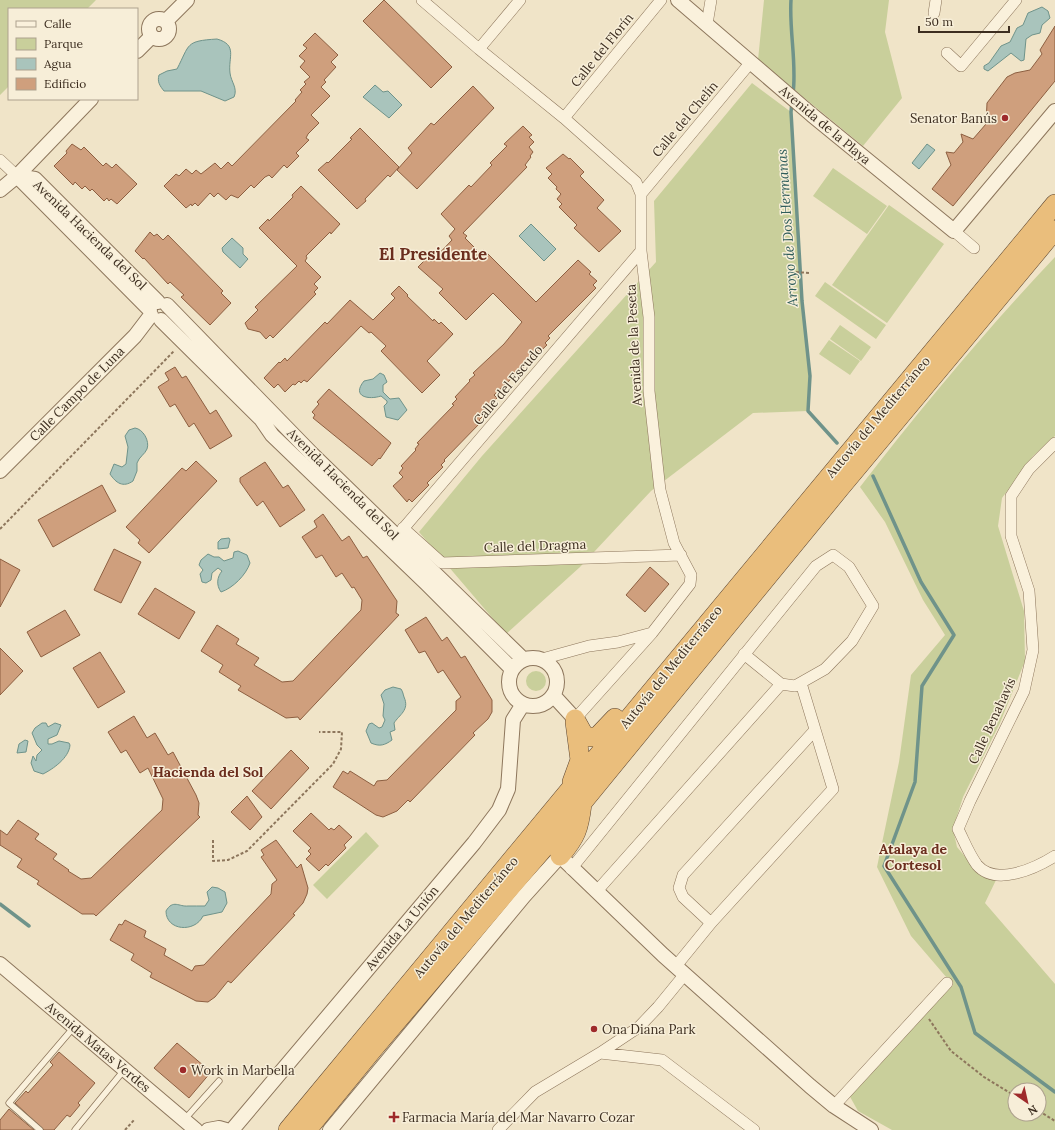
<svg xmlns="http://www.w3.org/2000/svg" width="1055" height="1130" viewBox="0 0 1055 1130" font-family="Lora,serif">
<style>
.green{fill:#c9cf9b;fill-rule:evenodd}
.water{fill:#a9c4bc;stroke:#6f938a}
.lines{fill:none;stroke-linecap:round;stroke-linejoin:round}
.stream{stroke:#6f938a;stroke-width:3.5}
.building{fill:#cf9f7d;stroke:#8d5f41}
.service-casing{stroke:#8d765c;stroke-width:7}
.minor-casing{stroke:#8d765c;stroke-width:12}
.tertiary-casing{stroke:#8d765c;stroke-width:16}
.trunk-casing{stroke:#5b4430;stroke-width:20}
.path{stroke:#8d765c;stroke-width:2;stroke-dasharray:3 2;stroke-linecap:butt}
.service{stroke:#faf1dc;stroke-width:5.5}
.minor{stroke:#faf1dc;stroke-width:11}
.tertiary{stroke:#faf1dc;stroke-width:14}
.trunk{stroke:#eabe7c;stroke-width:19}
.poi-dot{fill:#9e2a2b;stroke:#f7eed8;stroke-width:1.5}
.labels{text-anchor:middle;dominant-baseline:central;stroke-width:3;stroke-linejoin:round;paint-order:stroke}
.street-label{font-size:13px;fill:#3d2e20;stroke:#f7eed8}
.poi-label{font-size:13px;fill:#3d2e20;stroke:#f7eed8;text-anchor:start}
.water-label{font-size:14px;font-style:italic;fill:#2f5d5a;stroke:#f7eed8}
.neighbourhood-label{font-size:14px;font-weight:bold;fill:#6b2e1e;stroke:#f7eed8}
.district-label{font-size:17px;font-weight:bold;fill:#6b2e1e;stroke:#f7eed8}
</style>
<rect width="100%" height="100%" fill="#f0e4c8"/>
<path class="green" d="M0 0H96L87 9H9V86L0 95Z
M764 0H889L885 32 902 98 863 146 758 60Z
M752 83 791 112 802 301 810 376 808 411 753 413 651 491 580 567 506 634 419 532 482 456 656 262 654 201Z
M833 168 887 206 867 234 813 196Z
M889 205 944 244 887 323 832 285Z
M1055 257V436L1033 456 1002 498 998 526 1024 611 1025 661 1000 723 963 797 953 829 957 847 973 866 996 880 985 903 1055 984V1130H892L858 1111 849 1095 953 985 911 936 877 867 899 762 911 675 945 635 923 600 885 522 860 487C921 408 986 330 1055 257ZM1015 1090H1039V1114H1015Z
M825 282 886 325 876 339 815 296Z
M840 325 871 347 861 361 830 339Z
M829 340 860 361 850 375 819 354Z
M526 681a10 10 0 1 1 20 0a10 10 0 1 1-20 0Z
M366 832 379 846 327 899 313 885Z"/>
<path class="water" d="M1042 7 1048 11 1050 18 1042 25 1040 33 1032 35 1026 39 1024 60 1021 61 1011 53 988 71 984 69V66L989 63 1001 46 1010 42 1017 28 1023 25 1028 13Z
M217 39C238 45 228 57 230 73 231 82 238 88 234 97L225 101 201 91H164C160 86 157 82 159 75L167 71 177 69C190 44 185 41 217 39Z
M375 85 383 92 388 91 402 105 389 118 363 97Z
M927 144 935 150 919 169 912 163Z
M531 224 556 249 544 261 519 236Z
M232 238 243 248V254L248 259 240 268 223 252 222 248Z
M380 373 384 375 387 382 383 385V392L390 399 399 398 407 410 398 420 386 417 384 406 387 403V401L381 396C369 400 351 397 364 381L373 379Z
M135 428C143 429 150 441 147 449 145 454 139 457 137 463V471L133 481C123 488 116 483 110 474L114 464 122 467 126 464 128 447 125 436 129 430Z
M229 538 230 540 228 548 218 549V542L221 539Z
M238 551 247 555 250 563C246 575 233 588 221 592 216 585 217 577 222 571L218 568 212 573 211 580 206 583 202 582 200 574 203 570 199 565 201 560 208 554 214 557H219L224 561 233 558 234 552Z
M393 687 401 689C403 692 403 694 404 697 410 710 399 715 394 723L395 730 390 732 392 740C385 745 380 747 371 743L366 731 369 724 372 723 379 728 382 727 385 720 383 716 384 704 381 695 385 690Z
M42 723H46L48 727 55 723 61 725 57 735 48 739V744H52L59 741 69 743 70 745C69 758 53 769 43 774L34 771 31 763 33 756 36 761 37 755 42 750 37 745 32 733 35 728Z
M25 740 28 741 26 752 17 753 19 744Z
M212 887 218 888 225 892 227 903 222 912 203 916C195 933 166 931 166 911 173 899 179 907 188 906 194 906 199 906 205 906L209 900 207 892Z"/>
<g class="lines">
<path class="stream" d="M791 0C789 31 797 63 793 94
M792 102 791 112 802 301 810 376 808 411 837 443
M873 476 921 582 954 635 922 686 915 782 884 866 961 987 975 1033 1055 1092
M0 904 29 926"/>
</g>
<path class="building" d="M384 0 452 67 431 88 363 21Z
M1055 26V81L953 206 932 189 951 165 946 152 954 153 963 142 961 134 973 139 986 124 987 103 1007 77 1015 73 1030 70 1042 54 1040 50Z
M315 33 338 55 331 62 336 67 324 80 326 82 321 87 330 96 311 115 319 123 308 134 306 138 309 140 296 153 299 156 287 168 284 165 272 178 269 175 265 177 254 188 251 185 238 198 231 195 226 200 218 193 214 197 210 193 198 206 195 203 192 206 191 204 186 208 164 186 176 174 179 176 186 169 192 174 196 170 201 174 215 163 221 169 228 162 232 166 296 101 295 100 302 92 300 90 306 84 304 82 310 77 300 67 305 61 299 56 307 48 303 45Z
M473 86 494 108 417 189 397 170 412 153 408 148 431 123 434 125Z
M523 126 532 135 529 137 534 142 529 147 533 152 530 156 531 157 525 165 527 167 463 233 467 236 465 238 480 253 484 250 536 302 578 260 591 272 589 274 597 281 593 285 596 288 548 336 550 338 545 343 547 345 494 395 497 398 481 414 483 416 479 420 481 422 444 460 445 461 441 465 443 467 427 483 429 485 412 502 409 499 407 502 393 486 403 477 399 473 403 468 401 466 416 450 415 449 419 444 417 443 454 405 452 404 457 399 455 397 470 381 469 380 475 375 473 373 504 344 522 322 493 293 466 320 439 293 443 289 418 267 427 258 431 262 452 240 449 236 455 229 441 214 469 185 471 187 492 165 490 163 507 146 504 144Z
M360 128 399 167 390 177 388 175 365 199 366 201 357 209 318 170 327 162 328 163 352 139 350 138Z
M72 144 81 150 84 147 103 166 106 163 112 168 116 164 137 184 117 204 111 199 109 201 107 198 104 201 92 189 90 191 85 186 82 189 75 182 73 185 54 166 67 153 66 151Z
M563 154 569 159 570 158 584 172 580 176 604 200 597 208 621 231 599 252 574 228 577 225 559 207 562 204 557 199 561 194 556 189 557 187 548 178 552 174 546 168Z
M301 186 340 224 331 234 330 232 306 256 307 258 305 261 321 277 314 284 318 288 314 292 316 294 273 338 270 335 266 339 260 332 248 329 245 323 258 310 255 307 297 266 259 228 268 219 269 221 293 197 292 195Z
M150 232 154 236 157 234 163 240 168 235 223 291 221 293 231 303 210 325 181 297 184 295 170 282 168 284 144 258 143 259 135 251Z
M399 286 408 295 407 296 433 321 434 319 439 324 441 322 453 334 427 361 440 375 422 393 381 351 386 346 371 332 369 333 361 326 307 382 304 380 301 383 299 381 295 385 293 384 285 392 278 384 274 388 264 378 279 362 280 363 285 358 287 361 325 322 327 324 350 300 373 320 395 298 391 294Z
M175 367 182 378 186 376 210 414 216 410 232 436 210 449 194 423 189 427 175 404 170 407 158 387 169 380 165 373Z
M329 389 391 443 380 459 379 458 372 466 313 418 315 415 312 412 319 404 317 402Z
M196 461 217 481 149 553 138 543 140 540 126 527 182 468 186 471Z
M265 462 283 488 288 485 305 510 280 527 263 501 257 506 240 482V478Z
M102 485 116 511 53 547 38 520Z
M323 514 342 541 349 536 363 558 367 556 397 601 396 613 399 615 300 720 298 717 286 718 238 690 241 686 219 672 223 665 201 651 217 625 239 639 236 644 259 658 254 665 282 682 293 681 361 610 362 600 354 587 352 588 342 573 336 577 322 555 316 558 302 537 317 527 314 521Z
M114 549 141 562 121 603 94 590Z
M0 559 20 570 0 607Z
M650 567 669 584 645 612 626 595Z
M155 588 195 612 179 639 138 614Z
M65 610 80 635 41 657 27 632Z
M426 617 442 641 447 637 461 658 465 656 492 700V712L488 719 473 733 475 735 410 802 408 800 397 811 383 817 376 815 333 787 343 771 348 774 350 771 374 786 377 781 387 780 456 710V701L461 697 443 670 438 673 425 651 419 653 405 630Z
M0 648 23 671 0 695Z
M100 652 125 692 98 708 73 668Z
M134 716 147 738 155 733 168 755 173 752 196 795 199 803 198 815 200 817 96 916 94 914H82L37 884 39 881 17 867 22 859 0 845V830L7 835 18 820 39 834 35 839 57 854 53 859 69 870 68 871 81 879 91 878 162 810 163 799 148 768 140 773 126 750 121 753 108 732Z
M291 750 309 768 271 809 252 791Z
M247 796 262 817 250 830 231 812Z
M311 813 329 830 331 828 334 830 339 825 352 837 344 845 346 848 328 866 326 864 319 871 306 859 311 854 308 851 311 848 293 831Z
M276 840 297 868 301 864 308 888 307 894 303 903 293 914 295 915 231 983 228 981 215 997 208 1002 196 1001 150 977 152 973 131 960 134 954 110 940 119 924 122 925 125 920 146 931 144 937 166 949 164 955 192 971 195 966 204 965 271 894 272 884 277 880 261 857 264 855 261 850Z
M177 1043 211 1072 189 1098 154 1068Z
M59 1052 95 1083 78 1103 80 1105 70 1117 67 1115 54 1130H44L15 1103 26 1091 28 1093 53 1065 50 1062Z
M9 1109 34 1130H0V1120Z"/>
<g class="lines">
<defs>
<path id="service" d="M184 1120 219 1081
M40 1130 9 1103 74 1027
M75 1130 125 1069"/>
<path id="minor" d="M422 0 479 49 564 118 636 182 641 194V251L649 317V391L660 490 674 543 691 575 690 584 652 633 618 642 589 646 542 659
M934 13 936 0
M707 24 711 0
M479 49 520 0
M947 53 961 66 1016 0
M564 118 661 0
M0 160 17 176
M641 194 751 62
M954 231 974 248
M1055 443 1029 469 1011 496V536L1029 591 1033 650 1024 691 970 801 958 829C964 841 969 854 977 865 996 887 1036 868 1055 856
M403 528 442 563 681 555
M396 537 641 251
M575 719 652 633
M571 869 816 566 833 555 849 567 873 606 852 641 825 669 795 686 781 684 744 654
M596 892 781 684
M711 923 683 897 679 888 683 875 815 730
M676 966 711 923 833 789 801 683
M600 1053 639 1027 658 1007 685 974
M834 1106 947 983
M498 1130 535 1092 600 1053 662 1060 754 1130"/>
<path id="tertiary" d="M678 0 812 115 954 231 1055 111
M149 29a10 10 0 1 1 20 0a10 10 0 1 1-20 0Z
M166 21 187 0
M137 51 151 37
M17 176 35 179 158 302
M17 176 150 310
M0 190 17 176 91 99
M167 305 312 454 523 659
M161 320 261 419 272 435 427 584 512 669
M0 471 135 336 151 315
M509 682a24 24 0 1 1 48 0a24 24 0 1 1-48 0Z
M553 695 575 719
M0 964 196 1130
M208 1130 219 1128 226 1130
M232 1130 474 843 499 810 508 789 513 720 523 704
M330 1130 524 896 560 856 663 955 810 1086 834 1106 871 1130"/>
<path id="trunk" d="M575 719 585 737H597L615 718
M572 782 580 760 575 722
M560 856C576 837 579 829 582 804
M288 1130 1055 204
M307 1130 374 1048 582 803 840 488 1055 230"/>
</defs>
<use href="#service" class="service-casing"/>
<use href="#minor" class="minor-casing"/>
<use href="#tertiary" class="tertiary-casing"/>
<use href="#trunk" class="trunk-casing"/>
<path class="path" d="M796 272 809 273
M0 529 174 351
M213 840V861L228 860 247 851 333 764 341 749 342 732H319
M929 1019 951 1051 984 1077 1015 1096
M1039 1111 1055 1121
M125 1130 134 1120"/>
<use href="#service" class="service"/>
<use href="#minor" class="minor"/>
<use href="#tertiary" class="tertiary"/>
<use href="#trunk" class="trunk"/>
</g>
<g class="poi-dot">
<circle cx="1005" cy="118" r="4"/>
<circle cx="594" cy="1029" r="4"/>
<circle cx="183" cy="1070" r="4"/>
<path d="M392 1111h4v4h4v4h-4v4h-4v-4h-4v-4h4z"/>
</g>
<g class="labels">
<g class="street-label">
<text transform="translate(602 50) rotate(-51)">Calle del Florín</text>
<text transform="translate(685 119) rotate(-50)">Calle del Chelín</text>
<text transform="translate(825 125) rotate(40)">Avenida de la Playa</text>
<text transform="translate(90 235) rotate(44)">Avenida Hacienda del Sol</text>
<text transform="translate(634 345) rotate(-93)">Avenida de la Peseta</text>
<text transform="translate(508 385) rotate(-50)">Calle del Escudo</text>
<text transform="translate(77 394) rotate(-45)">Calle Campo de Luna</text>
<text transform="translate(878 417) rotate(-50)">Autovía del Mediterráneo</text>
<text transform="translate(343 484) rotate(45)">Avenida Hacienda del Sol</text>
<text transform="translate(535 546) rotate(-2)">Calle del Dragma</text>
<text transform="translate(671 667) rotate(-51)">Autovía del Mediterráneo</text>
<text transform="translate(992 721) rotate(-65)">Calle Benahavís</text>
<text transform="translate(466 917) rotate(-50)">Autovía del Mediterráneo</text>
<text transform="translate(402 928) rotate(-50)">Avenida La Unión</text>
<text transform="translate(98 1047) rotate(40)">Avenida Matas Verdes</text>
</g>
<g class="poi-label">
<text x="997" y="118" text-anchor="end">Senator Banús</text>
<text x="602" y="1029">Ona Diana Park</text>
<text x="191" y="1070">Work in Marbella</text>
<text x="402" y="1117">Farmacia María del Mar Navarro Cozar</text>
</g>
<g class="water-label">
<text transform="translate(787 228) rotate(-94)">Arroyo de Dos Hermanas</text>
</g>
<g class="neighbourhood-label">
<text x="208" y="772">Hacienda del Sol</text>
<text x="913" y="849">Atalaya de<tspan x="913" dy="16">Cortesol</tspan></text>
</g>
<g class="district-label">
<text x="433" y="254">El Presidente</text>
</g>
</g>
<rect x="8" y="8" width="130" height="92" fill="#f7eed8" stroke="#ada18e"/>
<rect x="16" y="21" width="20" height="6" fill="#faf1dc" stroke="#ada18e"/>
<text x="44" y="28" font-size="12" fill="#3d2e20">Calle</text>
<rect x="16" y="38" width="20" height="12" fill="#c9cf9b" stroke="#ada18e"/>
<text x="44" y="48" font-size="12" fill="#3d2e20">Parque</text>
<rect x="16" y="58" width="20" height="12" fill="#a9c4bc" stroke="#ada18e"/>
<text x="44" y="68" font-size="12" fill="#3d2e20">Agua</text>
<rect x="16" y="78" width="20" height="12" fill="#cf9f7d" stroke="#ada18e"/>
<text x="44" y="88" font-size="12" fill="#3d2e20">Edificio</text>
<g transform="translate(1027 1102) rotate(146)"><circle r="19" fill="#f7eed8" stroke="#ada18e"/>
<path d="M0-3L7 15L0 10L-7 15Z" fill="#9e2a2b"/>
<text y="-6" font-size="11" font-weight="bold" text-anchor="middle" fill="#3d2e20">N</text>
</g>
<path d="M919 26v6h90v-6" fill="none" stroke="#3d2e20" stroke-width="2"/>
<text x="925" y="26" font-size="12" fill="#3d2e20" stroke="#f7eed8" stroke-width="3" paint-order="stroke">50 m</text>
</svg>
